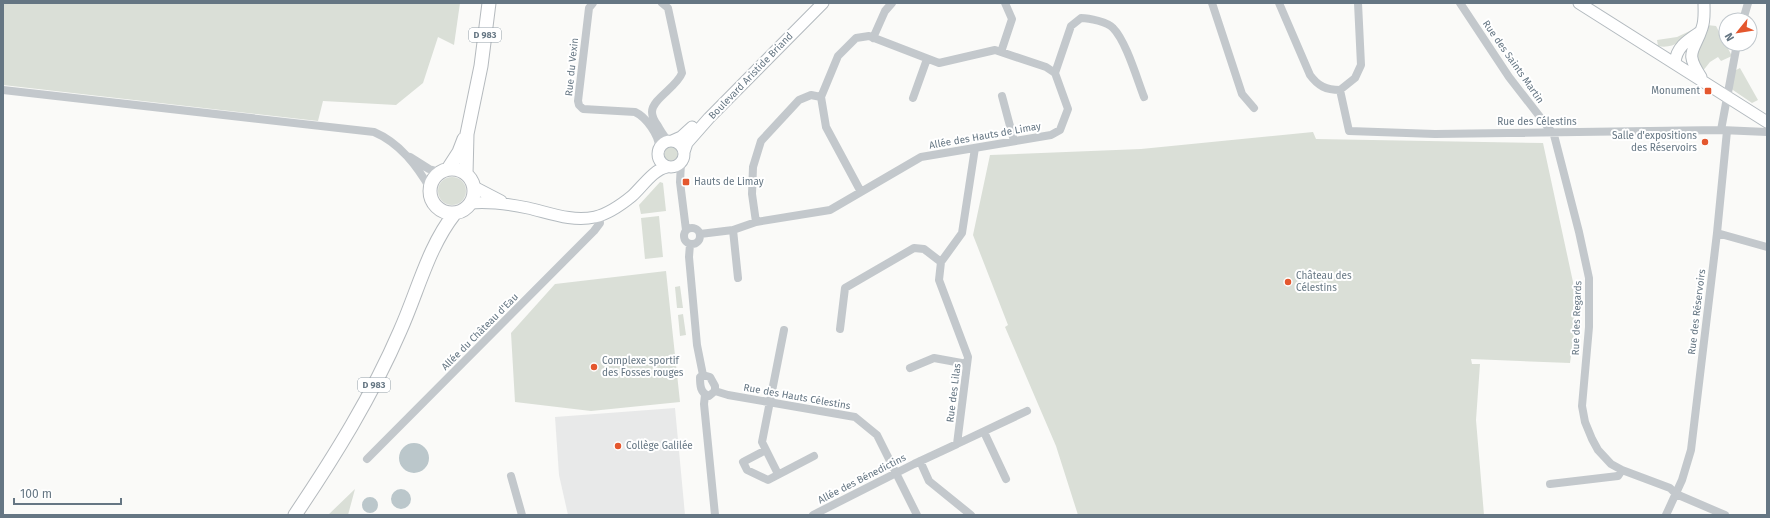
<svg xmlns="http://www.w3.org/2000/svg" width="1770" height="518" viewBox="0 0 1770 518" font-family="'Fira Sans',sans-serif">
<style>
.built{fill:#e8e9e9}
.green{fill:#dadfd7}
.water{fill:#bbc7cb}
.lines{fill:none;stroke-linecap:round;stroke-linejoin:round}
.secondary-casing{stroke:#b3babf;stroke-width:13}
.primary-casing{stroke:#b5babe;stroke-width:15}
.street{stroke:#c3c8cc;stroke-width:8}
.secondary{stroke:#fff;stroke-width:11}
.primary{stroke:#fff;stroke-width:13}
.poi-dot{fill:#e4572e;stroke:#fff;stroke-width:1.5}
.labels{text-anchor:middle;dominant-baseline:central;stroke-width:4;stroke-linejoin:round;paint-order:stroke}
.shield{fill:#fff;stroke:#939fa8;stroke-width:1}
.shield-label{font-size:9px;font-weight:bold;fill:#657683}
.street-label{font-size:10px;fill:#657683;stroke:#fff}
.poi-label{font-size:10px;fill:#657683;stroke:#fff;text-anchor:start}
</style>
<rect width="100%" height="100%" fill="#fafaf8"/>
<path class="built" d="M675 408 685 515H568L559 475 555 417Z"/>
<path class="green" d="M3 3H460L454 45 438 37 423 83 396 105 323 101 318 121 3 85Z
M1707 25 1716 26 1732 56 1721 61 1718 57 1710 62 1702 72 1694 55Z
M1692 30 1693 32C1683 41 1672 49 1658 46L1657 40 1677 37Z
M1740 68 1758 100 1752 103 1730 88 1734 71Z
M1313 132 1316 139 1543 143 1573 282 1575 326 1570 363 1471 359 1472 364H1480L1476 420 1484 515H1078L1056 446 1005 327 1008 325 973 235 990 155 1141 149Z
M664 154a7 7 0 1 1 14 0a7 7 0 1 1-14 0Z
M438 191a14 14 0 1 1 28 0a14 14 0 1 1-28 0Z
M660 182 663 183 666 211 641 214 639 205Z
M659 216 663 257 645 259 641 218Z
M666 271 680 402 591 411 515 402 511 333 555 284Z
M680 286 683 308H677L675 287Z
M683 314 686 335 680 336 678 315Z
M355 489 348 515H328Z"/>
<path class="water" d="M399 458a15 15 0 1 1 30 0a15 15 0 1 1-30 0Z
M391 499a10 10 0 1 1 20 0a10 10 0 1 1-20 0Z
M362 505a8 8 0 1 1 16 0a8 8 0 1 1-16 0Z"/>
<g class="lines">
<defs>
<path id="secondary" d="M1579 3 1767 122
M1675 63C1676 47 1688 40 1700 32
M1701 77C1684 51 1694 53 1702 28 1705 20 1704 11 1704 3
M658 154a13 13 0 1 1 26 0a13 13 0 1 1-26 0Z
M672 141 681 137 692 127
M684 152 687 143 709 118 823 3
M474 187 501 201
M470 203C490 201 509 204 528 208 550 213 572 222 595 217 608 214 621 205 632 196 642 187 654 169 667 167"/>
<path id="primary" d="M448 169 459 152 464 139
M430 191a22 22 0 1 1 44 0a22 22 0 1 1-44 0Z
M466 174 467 134 481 66 489 3
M295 515C334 457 372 396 400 331 418 291 428 247 455 213"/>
</defs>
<use href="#secondary" class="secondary-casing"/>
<use href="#primary" class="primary-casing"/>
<path class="street" d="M593 3 589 8 578 101 579 105 583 109 635 112C646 117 659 135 659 147
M662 3 668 8 682 73C677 87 652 99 652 112 652 117 655 122 658 126 661 131 664 137 669 141
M1212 3 1242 94 1254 108
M1279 3 1310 75C1318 86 1326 90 1340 90L1355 78 1361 65 1358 3
M1460 3 1509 77 1554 135 1579 232 1589 278V327L1582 406 1585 422 1592 439 1598 450 1611 464 1622 470 1670 488 1676 494 1725 515
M1743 20 1748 3
M873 38 885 11 892 3
M1001 52 1012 19 1005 3
M1055 73 1071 26 1081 18C1089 18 1108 22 1113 28 1126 41 1137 79 1144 97
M3 90 374 132C400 143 417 166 431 190
M1340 90 1349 131 1435 134 1721 130 1767 132
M1002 96 1014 141
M821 97 826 127 861 192
M913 98 927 59
M1721 130 1737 44
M410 157 429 169 440 172
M681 163 680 182 686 230
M756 222 752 194 753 167 761 141 799 100 811 95 821 97 838 56 856 38 869 36 939 63 995 50 1046 67 1055 73
M684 236a8 8 0 1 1 16 0a8 8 0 1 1-16 0Z
M733 230 738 278
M1717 233 1767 247
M700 234 733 230 756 222 830 210 921 157 1051 135 1060 130 1068 109 1055 73
M690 244 689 257 697 345 703 375
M840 329 845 288 914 248 924 249 941 262
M784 330 762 442 766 450 743 462 747 470 768 480 814 456
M910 368 934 358 967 364
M703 375 710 377 715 386V391L709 396C700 393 700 385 700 377Z
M715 391 728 395 855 417 877 435 917 515
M705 395 704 404 715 515
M984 432 1006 479
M957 444 1027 411
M766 450 778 474
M367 459 594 231 600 223 599 215
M920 461 929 481 971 515
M511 476 522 515
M1550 484 1618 476 1622 470
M813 515 914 464 957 444 968 357 939 280 941 262 962 233 975 148
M1666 515 1682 480 1691 450 1717 233 1727 131"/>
<use href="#secondary" class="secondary"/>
<use href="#primary" class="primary"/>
</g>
<g class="poi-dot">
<rect x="1704" y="87" width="8" height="8" rx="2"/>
<circle cx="1705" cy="142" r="4"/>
<rect x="682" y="178" width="8" height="8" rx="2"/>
<circle cx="1288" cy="282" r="4"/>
<circle cx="594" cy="367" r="4"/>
<circle cx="618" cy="446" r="4"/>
</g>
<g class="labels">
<g class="shield">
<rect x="469" y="28" width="32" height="14" rx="3"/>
<rect x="358" y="378" width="32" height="14" rx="3"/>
</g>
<g class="shield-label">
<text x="485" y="35">D 983</text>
<text x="374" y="385">D 983</text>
</g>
<g class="street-label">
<text transform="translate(1513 62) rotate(55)">Rue des Saints Martin</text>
<text transform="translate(572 67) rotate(-84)">Rue du Vexin</text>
<text transform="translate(751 76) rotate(-46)">Boulevard Aristide Briand</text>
<text x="1537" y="122">Rue des Célestins</text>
<text transform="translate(985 136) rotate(-10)">Allée des Hauts de Limay</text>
<text transform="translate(1697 312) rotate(-83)">Rue des Réservoirs</text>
<text transform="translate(1577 318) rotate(-88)">Rue des Regards</text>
<text transform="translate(480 332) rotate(-45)">Allée du Château d'Eau</text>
<text transform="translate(954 393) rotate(-83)">Rue des Lilas</text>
<text transform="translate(797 397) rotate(10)">Rue des Hauts Célestins</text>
<text transform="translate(862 479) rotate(-27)">Allée des Bénedictins</text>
</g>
<g class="poi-label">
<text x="1700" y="91" text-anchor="end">Monument</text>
<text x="1697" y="136" text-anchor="end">Salle d'expositions<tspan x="1697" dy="12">des Réservoirs</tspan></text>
<text x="694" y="182">Hauts de Limay</text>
<text x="1296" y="276">Château des<tspan x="1296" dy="12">Célestins</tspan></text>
<text x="602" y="361">Complexe sportif<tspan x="602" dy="12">des Fosses rouges</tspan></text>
<text x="626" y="446">Collège Galilée</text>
</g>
</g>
<rect width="1770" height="518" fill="none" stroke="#657683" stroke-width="8"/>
<g transform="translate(1738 32) rotate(240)"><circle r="19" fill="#ffffff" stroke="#c1c8cd"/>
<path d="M0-3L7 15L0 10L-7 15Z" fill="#e4572e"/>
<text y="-6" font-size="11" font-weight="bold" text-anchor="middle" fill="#657683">N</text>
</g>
<path d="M14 498v6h107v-6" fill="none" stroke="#657683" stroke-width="2"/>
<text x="20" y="498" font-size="12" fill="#657683" stroke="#ffffff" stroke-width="3" paint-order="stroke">100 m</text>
</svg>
